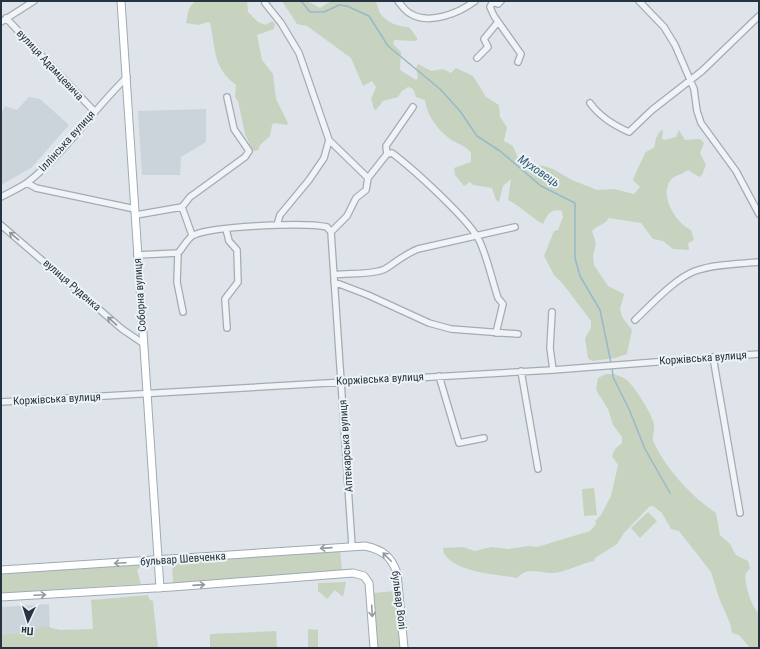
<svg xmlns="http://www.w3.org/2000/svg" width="760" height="649" viewBox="0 0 760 649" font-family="'Roboto Condensed',sans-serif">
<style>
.built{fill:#ccd4db}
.green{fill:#c7d3bf}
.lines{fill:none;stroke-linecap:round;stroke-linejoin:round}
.stream{stroke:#97b9cb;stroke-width:1.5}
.minor-casing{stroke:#a3acb3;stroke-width:8}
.major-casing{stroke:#9dabb5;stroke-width:9}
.minor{stroke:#f1f4f7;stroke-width:5.5}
.major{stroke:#fff;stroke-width:7}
.oneway{stroke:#8c949c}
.oneway2{stroke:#929aa0}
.labels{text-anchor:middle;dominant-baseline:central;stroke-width:4;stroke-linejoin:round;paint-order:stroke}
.street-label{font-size:11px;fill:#263441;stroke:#eef3f6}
.water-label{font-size:12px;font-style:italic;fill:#2e5b77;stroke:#eef3f6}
</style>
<rect width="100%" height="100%" fill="#dee4e9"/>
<path class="built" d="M29 97 40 99 69 125 31 168 1 185V114L5 106 17 110Z
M206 109V142L181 157 180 175H142L138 111Z
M49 604 50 631 1 635V607Z"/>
<path class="green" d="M197 1H247L248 12 258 22 266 25 272 21 275 24 274 29 257 35 262 60 273 74 276 99 288 123 287 125 274 123 272 125 270 136 260 145 258 150 254 151 252 149 245 134 238 101 235 97 236 85C212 67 216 48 210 23L208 22 198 25 186 23C188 14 188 4 197 1Z
M282 1H307L320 8 331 1H375C378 5 378 9 380 13 386 22 398 27 409 27L417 38V40L414 41 394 40 393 44 401 52 400 70 416 80 418 78 416 68 418 64 431 71 443 69 451 73 456 68 473 76 486 97 499 105 500 117 507 127 504 141 513 146 522 168C527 170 530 168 534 165L544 166 553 169 572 180 597 190 614 189 634 194 640 187 633 180C633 178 644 156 645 153 647 151 651 149 654 148L656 138 660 131 663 130 662 138 664 140 676 137 679 130 685 140 700 139 704 143 700 153 706 165 702 175 699 177 688 170C684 173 678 175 674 177 656 191 675 223 691 230L694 240 688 243 689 249 688 250 673 249 663 241 653 239 641 223 609 218C605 225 597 225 592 231L596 243 593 256 594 265 608 286 624 294 620 309 622 317 632 330 627 354 615 358 592 361 588 358 585 338 591 328V321L563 284 554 275 544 256 554 231 558 230 563 217 562 211C551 208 547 215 543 224 531 218 521 206 508 200L511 179 503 186 499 202 496 200 492 188 473 185 470 182 464 186 455 175 454 168 471 162V153C466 146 459 144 453 141 439 132 427 116 425 100L416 97 413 89 408 87 402 91 398 97 383 101 376 110 374 109 371 99 376 87 372 81 363 86 351 58 307 26 297 24Z
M614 374C618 376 624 377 628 381 635 388 653 415 654 425 655 432 651 437 654 443 667 470 692 497 716 513L720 535 730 544 736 555 748 561 750 568C749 570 747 571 746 573 743 581 752 609 759 613V648H750L739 635 732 633 730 623 719 598 711 572 679 531 671 529 662 513 653 506H650L624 533 617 544 595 558 594 561C583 563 564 572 555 573 541 574 528 565 517 578 495 574 458 573 444 554L443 548 463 547 475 551 491 547 508 549 528 546 537 547 590 531 596 524 595 521 601 515 611 496 618 465 612 456 615 449 622 443V437L613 425 608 409 596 390 598 378 606 374Z
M594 488 597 515 584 516 582 489Z
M648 512 657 521 640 538 631 528Z
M340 549 342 571 173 583 172 562Z
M140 563V567L137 570 141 584 1 593V572Z
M346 582 343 597 335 590 327 599 318 591V583Z
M396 591 401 648H377L373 593Z
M148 595 150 600 153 601 158 648H1V635L29 632 44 626 60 630 93 629 91 600Z
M308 629 318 630V648H308Z
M276 631 277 648H210V634Z"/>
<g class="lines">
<path class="stream" d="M301 1 310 12H324L339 5 347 6 369 16 388 46 440 89 460 111 477 136 500 151 541 186 575 203V258L580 276 600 310 611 363
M612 367 613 377 629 409 645 449 670 493"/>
<defs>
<path id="minor" d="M398 1C401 5 406 12 411 14 430 25 459 13 475 1
M493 1 490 7 494 16 521 54 518 62
M639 1 664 27 675 45 694 89 697 111 701 123 736 171 759 214
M493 2 498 4 501 1
M265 3 281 23 299 53 329 140 324 158 309 180 280 215 277 225
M6 18 94 111
M1 22 34 1
M477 58 488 47 484 39 498 22
M590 103C600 117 613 125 629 132L652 110 702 71 759 16
M329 140 368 178 387 154 386 146 413 107
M387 154 392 153C412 168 471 221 480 242 488 260 492 280 498 298L503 304 496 333
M27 183 36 188 135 209
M1 197C10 192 20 188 28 182 65 153 93 110 127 77
M182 207 192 235
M136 215 182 207 190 197 245 157 249 151 234 129 227 97
M1 225 122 329 144 344
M226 229 229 241 237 250 238 282 225 299 227 328
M331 232 347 216 356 198 366 190 368 178
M178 253 177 282 183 312
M137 255 178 253C183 248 188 237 194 235 213 226 307 222 327 227L331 232 352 546
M334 275C348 273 373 275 385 269 396 262 405 254 418 249L515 227
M334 282 368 295 429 323 451 329 518 334
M552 312 550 348 553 370
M635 320C651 305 674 279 695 271 715 264 738 264 759 262
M713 357 740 513
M521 371 538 469
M439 376 459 443 484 438
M1 402 553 370 759 354"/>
<path id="major" d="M121 1 160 588
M1 570 365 546C383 550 391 556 397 573L404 648
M1 597 172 587 353 573 364 576 369 583 374 648"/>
</defs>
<use href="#minor" class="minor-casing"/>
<use href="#major" class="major-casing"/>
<use href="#minor" class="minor"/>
<use href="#major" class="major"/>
</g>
<defs><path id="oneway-shaft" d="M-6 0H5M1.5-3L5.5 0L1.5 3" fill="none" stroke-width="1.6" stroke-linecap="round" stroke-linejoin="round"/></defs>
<g class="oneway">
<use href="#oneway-shaft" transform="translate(14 236) rotate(-140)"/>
<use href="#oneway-shaft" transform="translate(112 321) rotate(-139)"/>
</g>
<g class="oneway2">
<use href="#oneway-shaft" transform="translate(326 548) rotate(176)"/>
<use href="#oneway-shaft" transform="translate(387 557) rotate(-135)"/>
<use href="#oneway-shaft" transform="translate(120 563) rotate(177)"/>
<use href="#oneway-shaft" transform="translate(199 585) rotate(-4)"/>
<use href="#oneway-shaft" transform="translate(40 595) rotate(-3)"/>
<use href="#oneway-shaft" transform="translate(372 611) rotate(87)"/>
</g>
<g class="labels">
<g class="street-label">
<text transform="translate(50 65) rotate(47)">вулиця Адамцевича</text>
<text transform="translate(67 141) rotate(-48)">Іллінська вулиця</text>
<text transform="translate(72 285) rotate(41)">вулиця Руденка</text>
<text transform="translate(140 295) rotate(-94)">Соборна вулиця</text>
<text transform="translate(703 358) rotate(-4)">Коржівська вулиця</text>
<text transform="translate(380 379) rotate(-3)">Коржівська вулиця</text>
<text transform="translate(57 399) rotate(-3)">Коржівська вулиця</text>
<text transform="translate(346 446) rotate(-94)">Аптекарська вулиця</text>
<text transform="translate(183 559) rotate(-4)">бульвар Шевченка</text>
<text transform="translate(399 600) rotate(83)">бульвар Волі</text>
</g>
<g class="water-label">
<text transform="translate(539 171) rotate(34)">Муховець</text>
</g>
</g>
<rect width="760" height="649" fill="none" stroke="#263441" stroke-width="4"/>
<g transform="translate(28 621) rotate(184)" stroke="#eef3f6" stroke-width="3" paint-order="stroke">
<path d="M0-3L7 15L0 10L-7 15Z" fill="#263441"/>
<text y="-6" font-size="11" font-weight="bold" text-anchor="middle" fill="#263441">Пн</text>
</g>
</svg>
